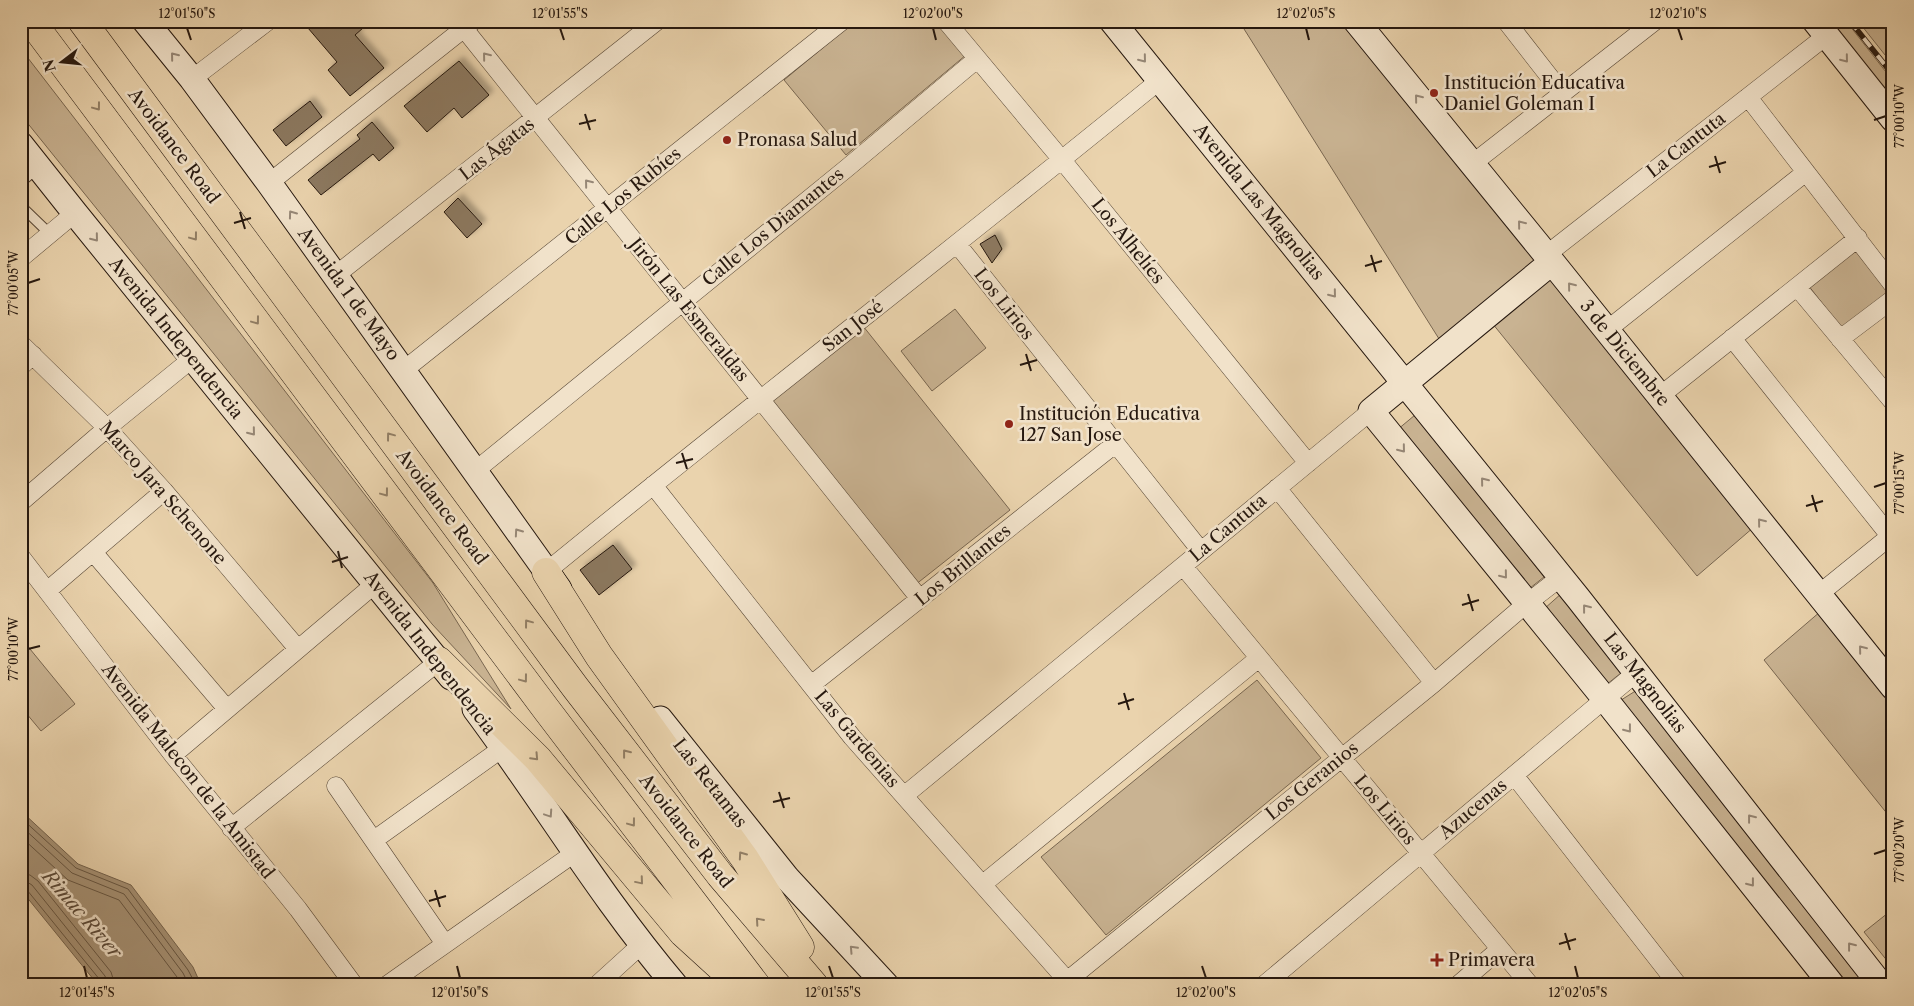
<svg xmlns="http://www.w3.org/2000/svg" width="1914" height="1006" viewBox="0 0 1914 1006" font-family="'Libre Caslon Text',serif">
<style>
.green{fill:#c9b392;stroke:#786650}
.water{fill:#a79377;stroke:#73624d}
.lines{fill:none;stroke-linecap:round;stroke-linejoin:round}
.shore{stroke:#665643;stroke-width:1}
.building{fill:#8c7961;stroke:#26180f;filter:url(#shadow)}
.lane-casing{stroke:#574736;stroke-width:11}
.street-casing{stroke:#574736;stroke-width:19}
.secondary-casing{stroke:#26180f;stroke-width:27}
.highway-casing{stroke:#26180f;stroke-width:29}
.lane{stroke:#f1e2ca;stroke-width:9}
.street{stroke:#f1e2ca;stroke-width:18}
.secondary{stroke:#f1e2ca;stroke-width:25}
.highway{stroke:#ead3ad;stroke-width:28}
.rail-casing{stroke:#26180f;stroke-width:5.5}
.rail{stroke:#f1e2ca;stroke-width:4;stroke-dasharray:11;stroke-linecap:butt}
.oneway{stroke:#968776}
.oneway2{stroke:#927f66}
.ticks{fill:none;stroke:#26180f;stroke-width:2}
.poi-dot{fill:#8f2418;stroke:#f1e2ca;stroke-width:2}
.labels{text-anchor:middle;dominant-baseline:central;stroke-width:5;stroke-linejoin:round;paint-order:stroke}
.poi-label{font-size:18px;fill:#26180f;stroke:#f1e2ca;text-anchor:start}
.street-label{font-size:18px;fill:#26180f;stroke:#f1e2ca}
.water-label{font-size:19px;font-style:italic;fill:#5a4939;stroke:#f1e2ca}
.neatline{fill:none;stroke:#26180f;stroke-width:2}
.ticks-label{font-size:12px;text-anchor:middle;fill:#26180f}
</style>
<defs>
<filter id="shadow"><feDropShadow dx="4.5" dy="-4.5" stdDeviation="2.5" flood-color="#0004"/></filter>
</defs>
<rect width="100%" height="100%" fill="#ead3ad"/>
<filter id="stains"><feTurbulence type="fractalNoise" baseFrequency=".004" numOctaves="4"/><feColorMatrix values="0 0 0 0 .2 0 0 0 0 .09 0 0 0 0 .02 0 0 0 .5 -.17"/></filter>
<radialGradient id="worn" r=".72"><stop offset=".6" stop-color="#630" stop-opacity="0"/><stop offset="1" stop-color="#630" stop-opacity=".3"/></radialGradient>
<path class="green" d="M855 21H939L966 55 846 155 784 80Z
M1239 21H1347L1540 258 1441 342Z
M1824 21H1846L1893 81V110Z
M1858 21H1879L1893 39V65Z
M21 49 433 583 511 709 432 624 21 115Z
M1853 247 1891 290 1843 330 1808 285Z
M1548 269 1754 527 1697 576 1488 318Z
M955 309 986 348 932 391 901 351Z
M863 326 1010 510 915 585 771 402Z
M1415 415 1544 577 1525 592 1397 430Z
M1562 593 1621 673 1602 688 1544 609Z
M1821 611 1893 700V821L1764 660Z
M21 638 75 704 41 731 21 707Z
M1257 680 1321 758 1106 935 1041 857Z
M1637 690 1866 985H1843L1618 702Z
M1893 909V968L1864 932Z"/>
<path class="water" d="M21 811 78 864 131 885 193 967 201 985H98L21 890Z"/>
<g class="lines">
<path class="shore" d="M21 818 76 868 128 889 188 970 196 985
M21 826 72 873 124 894 183 973 189 985
M21 837 68 880 119 900 177 977 180 985
M21 874 30 875 38 881 111 972 115 985
M21 881 27 882 32 885 105 976 108 985
M21 887 27 890 100 980 101 985"/>
</g>
<path class="building" d="M302 21H371L355 35 384 68 350 96 328 70 337 62Z
M459 61 489 95 462 118 454 108 427 132 404 106Z
M310 101 322 117 286 146 273 130Z
M372 122 394 148 379 161 373 154 321 195 308 180 360 139 357 135Z
M458 198 482 224 467 238 444 212Z
M995 235 1002 249 992 263 980 244Z
M613 545 632 569 599 595 580 570Z"/>
<g class="lines">
<defs>
<path id="lane" d="M21 182 38 168
M21 206 50 234"/>
<path id="street" d="M458 21 920 599
M946 21 1062 160 1308 463
M1506 21 1563 94
M192 79 268 21
M1748 97 1893 285
M1472 164 1655 21
M269 183 472 22
M957 244 1201 551
M1546 255 1826 36
M21 258 75 213
M336 275 657 21
M1797 287 1893 402
M1607 330 1806 172
M1732 338 1890 536
M1840 339 1893 299
M21 344 107 428 164 491 298 649
M21 366 33 355
M404 370 842 21
M1660 396 1858 238
M475 471 847 168 977 59
M653 485 852 737 1071 985
M1277 488 1434 683
M21 502 107 428 193 358
M93 552 227 709
M21 557 173 755 298 909 354 985
M1183 566 1530 985
M546 572C749 406 957 246 1160 80
M47 591 164 491
M1819 594 1893 534
M811 685 1115 444
M173 755 375 584
M1514 775 1678 985
M336 786 445 944
M905 795 1371 411
M231 828 439 661
M374 840 504 747
M983 884 1259 658
M387 985 576 852
M597 985 641 945
M1062 985 1434 683 1526 604 1561 577
M1264 985 1637 672
M1458 985 1500 949"/>
<path id="secondary" d="M145 21 192 79 269 183 559 589
M1112 21 1578 598 1881 985
M1356 21 1552 262 1893 687
M1815 21 1893 119
M21 145 75 213 451 677
M1552 262 1371 411 1605 699 1832 985
M475 709C543 800 601 898 675 985
M660 719 787 878 886 985"/>
<path id="highway" d="M31 21 546 709 756 985
M82 21 575 687 720 875 814 985
M546 572 599 656 745 859 800 947
M439 661 538 759 683 933 740 985"/>
</defs>
<use href="#lane" class="lane-casing"/>
<use href="#street" class="street-casing"/>
<use href="#secondary" class="secondary-casing"/>
<use href="#highway" class="highway-casing"/>
<use href="#lane" class="lane"/>
<use href="#street" class="street"/>
<use href="#secondary" class="secondary"/>
<use href="#highway" class="highway"/>
<defs>
<path id="rail" d="M1850 21 1893 75"/>
</defs>
<use href="#rail" class="rail-casing"/>
<use href="#rail" class="rail"/>
</g>
<defs><path id="oneway-chevron" d="M-2-3.5L2.5 0L-2 3.5" fill="none" stroke-width="1.6" stroke-linecap="round" stroke-linejoin="round" transform="scale(1.25)"/></defs>
<g class="oneway">
<use href="#oneway-chevron" transform="translate(174 56) rotate(-129)"/>
<use href="#oneway-chevron" transform="translate(486 56) rotate(-129)"/>
<use href="#oneway-chevron" transform="translate(1143 59) rotate(51)"/>
<use href="#oneway-chevron" transform="translate(1845 59) rotate(51)"/>
<use href="#oneway-chevron" transform="translate(1418 98) rotate(-129)"/>
<use href="#oneway-chevron" transform="translate(588 183) rotate(-129)"/>
<use href="#oneway-chevron" transform="translate(292 214) rotate(-126)"/>
<use href="#oneway-chevron" transform="translate(1521 224) rotate(-129)"/>
<use href="#oneway-chevron" transform="translate(95 238) rotate(51)"/>
<use href="#oneway-chevron" transform="translate(1571 286) rotate(-129)"/>
<use href="#oneway-chevron" transform="translate(1333 294) rotate(51)"/>
<use href="#oneway-chevron" transform="translate(252 432) rotate(51)"/>
<use href="#oneway-chevron" transform="translate(1402 449) rotate(51)"/>
<use href="#oneway-chevron" transform="translate(1484 481) rotate(-129)"/>
<use href="#oneway-chevron" transform="translate(1761 522) rotate(-129)"/>
<use href="#oneway-chevron" transform="translate(518 532) rotate(-125)"/>
<use href="#oneway-chevron" transform="translate(1504 575) rotate(51)"/>
<use href="#oneway-chevron" transform="translate(1586 608) rotate(-128)"/>
<use href="#oneway-chevron" transform="translate(1862 649) rotate(-129)"/>
<use href="#oneway-chevron" transform="translate(1628 729) rotate(52)"/>
<use href="#oneway-chevron" transform="translate(549 814) rotate(56)"/>
<use href="#oneway-chevron" transform="translate(1751 818) rotate(-128)"/>
<use href="#oneway-chevron" transform="translate(1751 883) rotate(52)"/>
<use href="#oneway-chevron" transform="translate(1851 946) rotate(-128)"/>
<use href="#oneway-chevron" transform="translate(853 949) rotate(-133)"/>
</g>
<g class="oneway2">
<use href="#oneway-chevron" transform="translate(97 107) rotate(53)"/>
<use href="#oneway-chevron" transform="translate(194 237) rotate(53)"/>
<use href="#oneway-chevron" transform="translate(256 321) rotate(53)"/>
<use href="#oneway-chevron" transform="translate(390 436) rotate(-127)"/>
<use href="#oneway-chevron" transform="translate(385 493) rotate(53)"/>
<use href="#oneway-chevron" transform="translate(528 623) rotate(-127)"/>
<use href="#oneway-chevron" transform="translate(524 679) rotate(53)"/>
<use href="#oneway-chevron" transform="translate(626 753) rotate(-128)"/>
<use href="#oneway-chevron" transform="translate(535 757) rotate(47)"/>
<use href="#oneway-chevron" transform="translate(632 823) rotate(53)"/>
<use href="#oneway-chevron" transform="translate(742 855) rotate(-125)"/>
<use href="#oneway-chevron" transform="translate(640 881) rotate(50)"/>
<use href="#oneway-chevron" transform="translate(759 921) rotate(-131)"/>
</g>
<path class="ticks" d="M187 28 191 40M560 28 564 40M933 28 936 40M1306 28 1309 40M1678 28 1682 40M585 114 590 130M1874 120 1886 116M579 124 596 120M1715 156 1720 173M1709 167 1726 162M240 212 245 229M234 223 251 218M1371 255 1376 272M1365 266 1382 261M28 283 40 279M1026 354 1031 371M1020 365 1037 360M682 453 687 469M676 463 693 459M1874 487 1886 483M1812 495 1817 512M1806 506 1823 501M338 551 342 568M332 562 348 557M1468 594 1473 611M1462 605 1479 600M28 649 40 646M1124 693 1129 710M1118 704 1134 699M779 792 784 808M773 802 790 798M1874 854 1886 850M435 890 440 907M429 901 446 896M1565 933 1570 950M1559 944 1576 939M84 966 87 978M457 966 460 978M829 966 833 978M1202 966 1206 978M1575 966 1578 978"/>
<g class="poi-dot">
<circle cx="1434" cy="93" r="5"/>
<circle cx="727" cy="140" r="5"/>
<circle cx="1009" cy="424" r="5"/>
<path d="M1434.5 952.5h5v5h5v5h-5v5h-5v-5h-5v-5h5z"/>
</g>
<g class="labels">
<g class="poi-label">
<text x="1444" y="83">Institución Educativa<tspan x="1444" dy="21">Daniel Goleman I</tspan></text>
<text x="737" y="140">Pronasa Salud</text>
<text x="1019" y="414">Institución Educativa<tspan x="1019" dy="21">127 San Jose</tspan></text>
<text x="1448" y="960">Primavera</text>
</g>
<g class="street-label">
<text transform="translate(1686 145) rotate(-38)">La Cantuta</text>
<text transform="translate(174 146) rotate(53)">Avoidance Road</text>
<text transform="translate(497 149) rotate(-38)">Las Ágatas</text>
<text transform="translate(623 196) rotate(-39)">Calle Los Rubíes</text>
<text transform="translate(1259 202) rotate(51)">Avenida Las Magnolias</text>
<text transform="translate(773 227) rotate(-39)">Calle Los Diamantes</text>
<text transform="translate(1128 241) rotate(51)">Los Alhelíes</text>
<text transform="translate(349 294) rotate(54)">Avenida 1 de Mayo</text>
<text transform="translate(1004 304) rotate(52)">Los Lirios</text>
<text transform="translate(689 310) rotate(51)">Jirón Las Esmeraldas</text>
<text transform="translate(853 326) rotate(-38)">San José</text>
<text transform="translate(176 338) rotate(51)">Avenida Independencia</text>
<text transform="translate(1625 353) rotate(51)">3 de Diciembre</text>
<text transform="translate(163 493) rotate(49)">Marco Jara Schenone</text>
<text transform="translate(442 507) rotate(53)">Avoidance Road</text>
<text transform="translate(1228 528) rotate(-40)">La Cantuta</text>
<text transform="translate(963 565) rotate(-39)">Los Brillantes</text>
<text transform="translate(430 653) rotate(52)">Avenida Independencia</text>
<text transform="translate(1645 683) rotate(52)">Las Magnolias</text>
<text transform="translate(857 739) rotate(50)">Las Gardenias</text>
<text transform="translate(188 771) rotate(52)">Avenida Malecon de la Amistad</text>
<text transform="translate(1312 781) rotate(-39)">Los Geranios</text>
<text transform="translate(710 783) rotate(52)">Las Retamas</text>
<text transform="translate(1473 809) rotate(-40)">Azucenas</text>
<text transform="translate(1385 810) rotate(50)">Los Lirios</text>
<text transform="translate(686 831) rotate(52)">Avoidance Road</text>
</g>
<g class="water-label">
<text transform="translate(82 914) rotate(49)">Rimac River</text>
</g>
</g>
<rect width="1914" height="1006" fill="none" stroke="#ead3ad" stroke-width="55"/>
<g transform="translate(62 62) rotate(254)" stroke="#f1e2ca" stroke-width="4" paint-order="stroke">
<path d="M0-4L9 19L0 12L-9 19Z" fill="#26180f"/>
<text y="-8" font-size="14" font-weight="bold" text-anchor="middle" fill="#26180f">N</text>
</g>
<rect x="28" y="28" width="1858" height="950" class="neatline"/>
<g class="ticks-label">
<text x="187" y="18">12°01'50"S</text>
<text x="560" y="18">12°01'55"S</text>
<text x="933" y="18">12°02'00"S</text>
<text x="1306" y="18">12°02'05"S</text>
<text x="1678" y="18">12°02'10"S</text>
<text transform="translate(1900 116) rotate(-90)" y="4">77°00'10"W</text>
<text transform="translate(14 283) rotate(-90)" y="4">77°00'05"W</text>
<text transform="translate(1900 483) rotate(-90)" y="4">77°00'15"W</text>
<text transform="translate(14 649) rotate(-90)" y="4">77°00'10"W</text>
<text transform="translate(1900 850) rotate(-90)" y="4">77°00'20"W</text>
<text x="87" y="997">12°01'45"S</text>
<text x="460" y="997">12°01'50"S</text>
<text x="833" y="997">12°01'55"S</text>
<text x="1206" y="997">12°02'00"S</text>
<text x="1578" y="997">12°02'05"S</text>
</g>
<rect width="100%" height="100%" filter="url(#stains)"/>
<rect width="100%" height="100%" fill="url(#worn)"/>
</svg>
